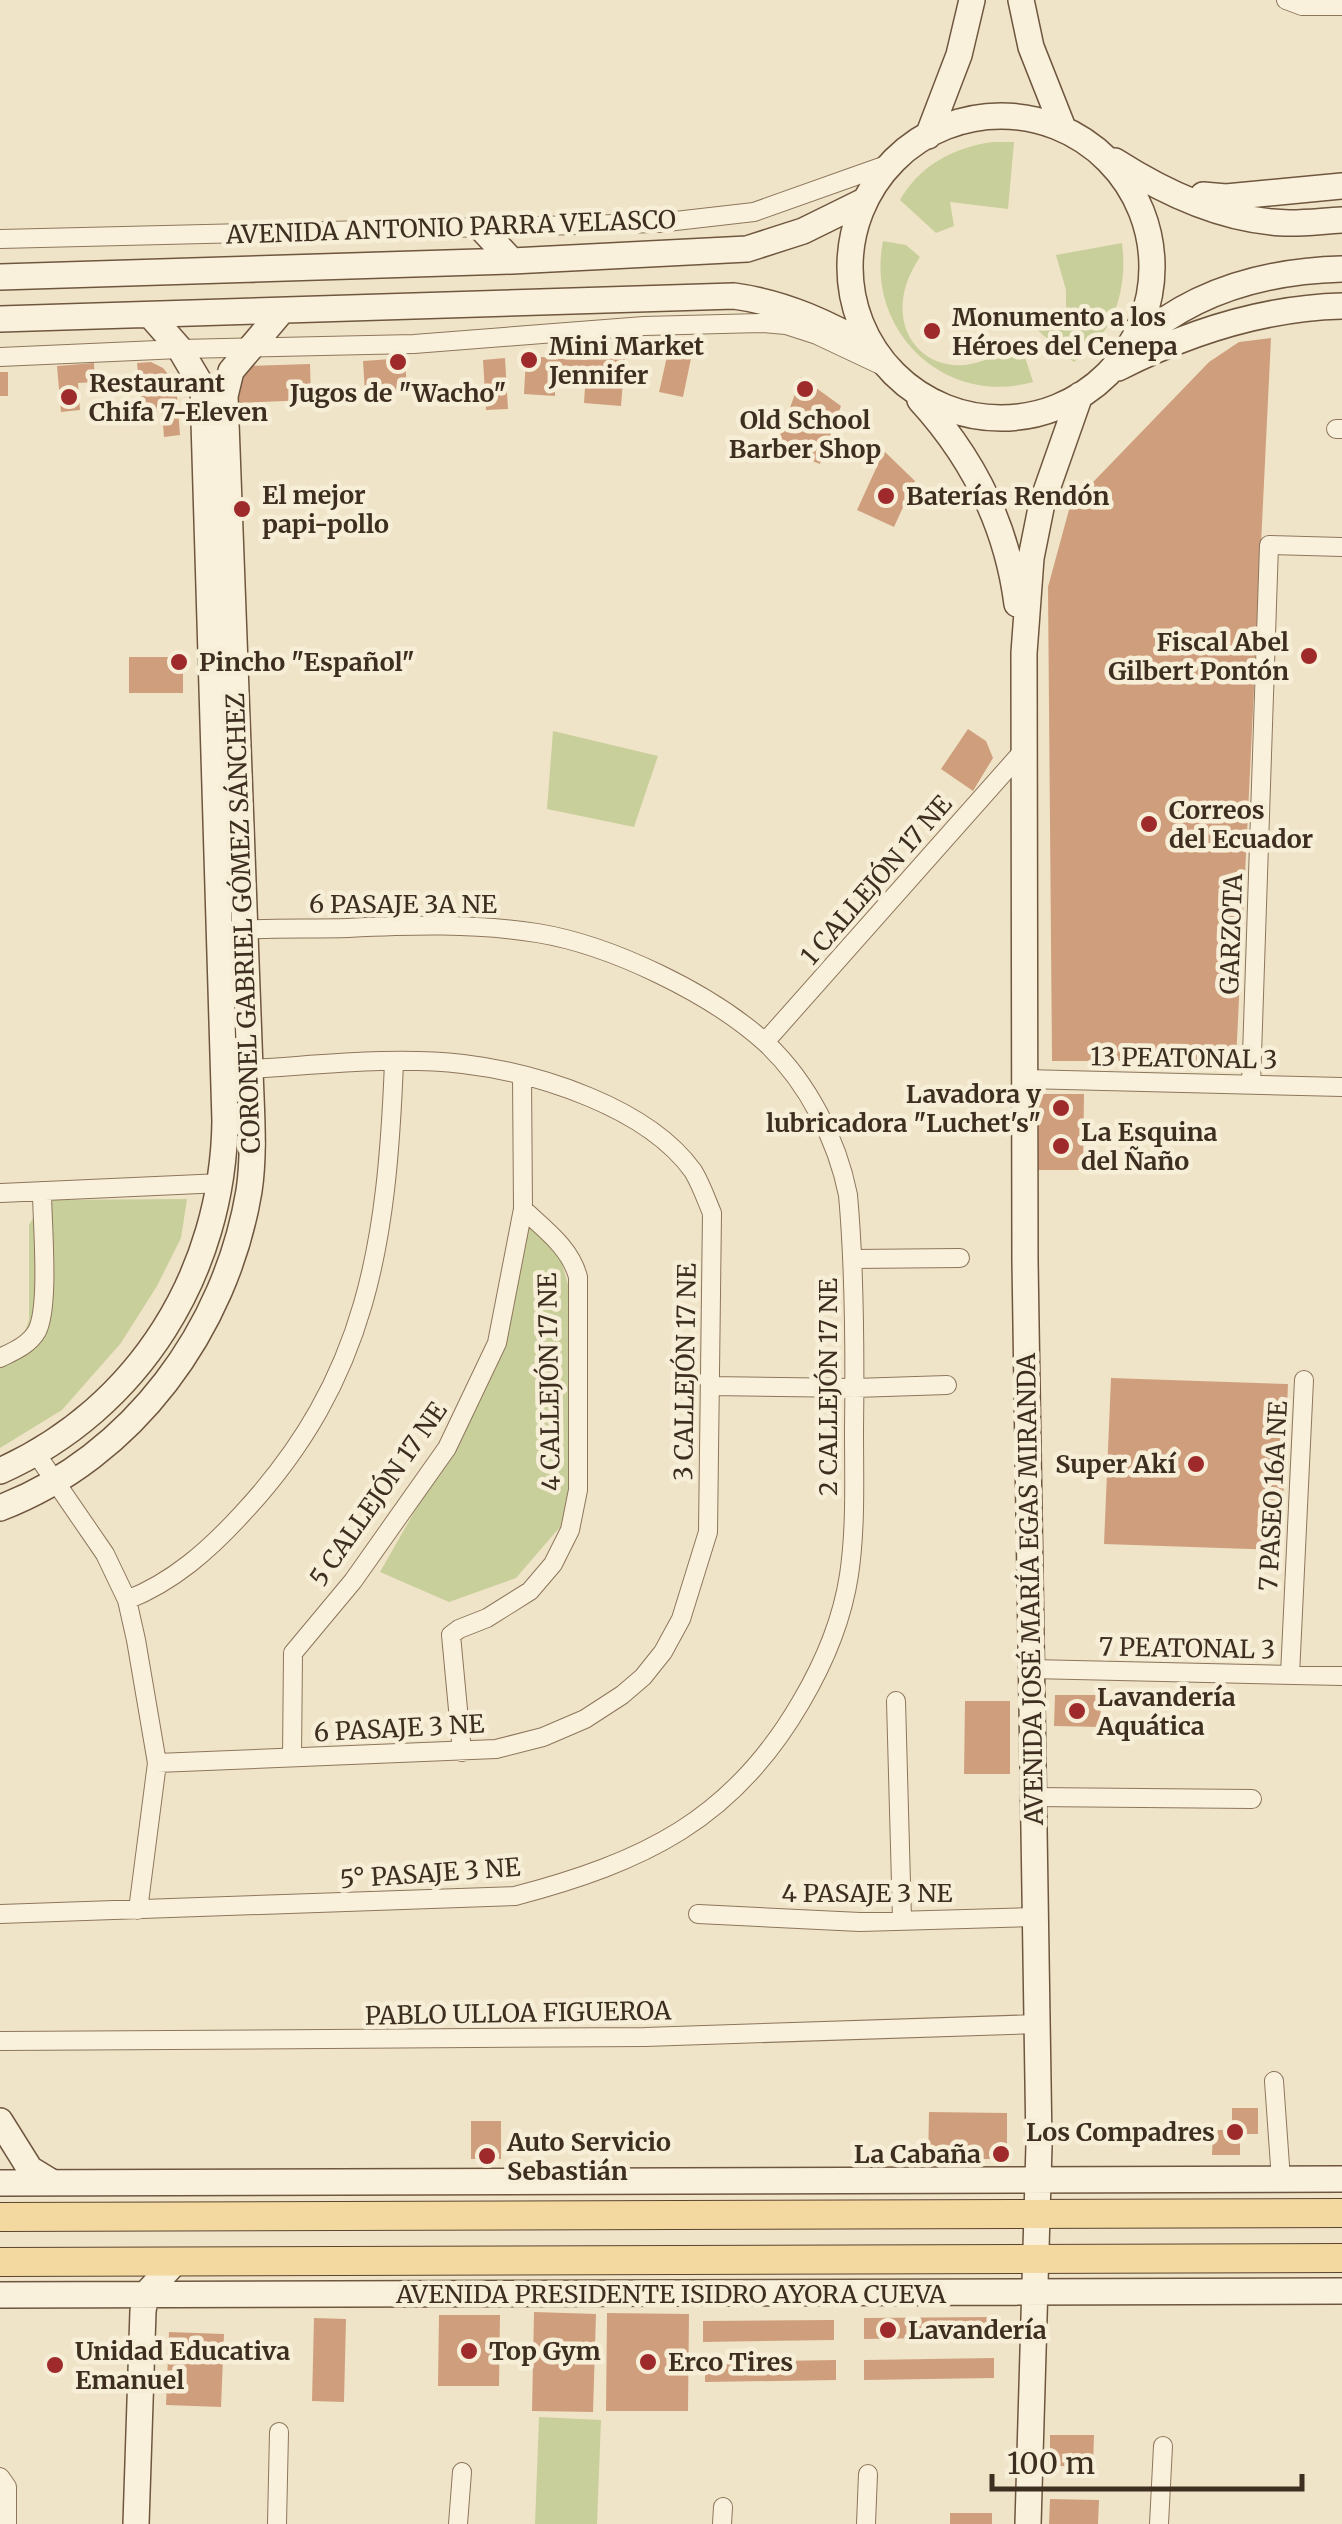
<svg xmlns="http://www.w3.org/2000/svg" width="1342" height="2524" viewBox="0 0 1342 2524" font-family="Merriweather,serif">
<style>
.green{fill:#c9cf9b}
.building{fill:#cf9f7d}
.lines{fill:none;stroke-linecap:round;stroke-linejoin:round}
.street-casing{stroke:#8d765c;stroke-width:20}
.secondary-casing{stroke:#6f573f;stroke-width:28}
.primary-casing{stroke:#5b4430;stroke-width:30}
.street{stroke:#faf1dc;stroke-width:18}
.secondary{stroke:#faf1dc;stroke-width:25}
.primary{stroke:#f3d9a0;stroke-width:28}
.poi-dot{fill:#9e2a2b;stroke:#f7eed8;stroke-width:4}
.labels{text-anchor:middle;dominant-baseline:central;stroke-width:9;stroke-linejoin:round;paint-order:stroke}
.street-label{font-size:25px;fill:#3d2e20;stroke:#f7eed8}
.poi-label{font-size:25px;font-weight:bold;fill:#3d2e20;stroke:#f7eed8;text-anchor:start}
</style>
<rect width="100%" height="100%" fill="#f0e4c8"/>
<path class="green" d="M992 142H1014L1008 209 950 202 954 226 936 233 900 200C920 165 953 148 992 142Z
M883 241 906 245 920 257C868 334 942 400 1010 345L1025 357 1033 382C944 407 865 330 883 241Z
M1122 243C1128 290 1114 334 1074 362L1035 328 1039 310 1066 311V290L1056 255Z
M553 731 658 756 634 827 547 809Z
M187 1199 181 1238 157 1286 121 1343 62 1410 0 1448V1360L22 1340 29 1320V1225L44 1200Z
M523 1223 558 1248 568 1285 569 1505 560 1527 516 1578 449 1602 380 1572 458 1435 497 1338Z
M539 2417 601 2420 597 2524H535Z"/>
<path class="building" d="M1271 338 1236 1061H1052L1048 587 1070 506 1209 362 1239 342Z
M693 349 683 397 659 392 668 352Z
M588 353 625 356 621 406 584 403 585 387 555 386V396L524 394 526 356 587 360Z
M405 358 407 391 365 393 363 361Z
M505 358 508 409 486 410 483 360Z
M151 362 163 368 176 384 180 435 164 437 162 411 142 413 137 363Z
M94 363 95 382 78 383 80 410 61 412 57 366Z
M310 364 311 400 237 403V379L249 366Z
M0 372H8V396H0Z
M801 377 841 406 820 464 776 447Z
M884 451 915 481 894 527 857 510Z
M129 657H183V693H129Z
M968 729 986 741 993 758 973 791 941 769Z
M1039 1094H1084L1083 1170H1038Z
M1111 1378 1288 1384 1281 1550 1104 1544Z
M1055 1695H1101L1100 1727 1054 1726Z
M965 1701H1010V1774H964Z
M1232 2108H1258V2134H1240V2155H1212L1213 2130H1232Z
M929 2112 1007 2113V2159H977V2166L928 2165Z
M471 2121H501V2159H471Z
M534 2312 596 2314 593 2412 532 2411Z
M607 2313 689 2314 688 2411H606Z
M439 2315H500L499 2386H438Z
M994 2317V2337L864 2339V2318Z
M314 2318 346 2319 344 2402 312 2401Z
M834 2320V2340L703 2342V2321Z
M169 2332 224 2334 221 2407 166 2405Z
M994 2358V2378L864 2380V2360Z
M836 2360V2380L705 2382V2362Z
M1050 2435H1094L1093 2466H1050Z
M1050 2499 1099 2500 1098 2524H1049Z
M950 2513H992V2524H950Z"/>
<g class="lines">
<defs>
<path id="street" d="M1286 0 1302 6H1342
M0 239 658 223 754 212 892 163
M0 357 180 349 414 344 644 326 761 323 786 325 817 335 887 368
M1336 429H1342
M765 1042 1024 750
M1025 1079 1342 1087
M1251 1085 1269 545 1342 547
M1 1193 222 1183
M852 1259 960 1258
M0 1358C14 1351 29 1345 37 1331 50 1306 42 1222 42 1191
M710 1386 855 1388 947 1385
M35 1452 105 1554 127 1600 136 1640 157 1763 138 1910
M127 1600C173 1582 209 1550 242 1514 369 1378 387 1240 394 1062
M1031 1669 1342 1676
M1290 1675 1304 1380
M896 1701 902 1920
M462 1752 451 1635 459 1629 487 1618 530 1591 553 1564 570 1530 578 1490V1277C570 1247 544 1229 523 1209
M292 1757 293 1653 353 1581 447 1448 497 1343 523 1209 522 1075
M157 1763 496 1749 543 1737 585 1719 622 1695 643 1677 663 1652 681 1619 708 1532 712 1213C706 1199 701 1184 693 1171 647 1107 538 1073 463 1064 394 1056 320 1065 250 1069
M1033 1797 1252 1799
M0 1914 515 1896C643 1862 732 1821 801 1702 824 1663 842 1621 849 1575 856 1528 854 1478 854 1431 855 1354 855 1272 848 1195 837 1140 808 1083 767 1044 711 993 611 945 537 933 473 923 412 925 348 928 310 929 272 928 234 930
M698 1914 860 1922 1035 1917
M0 2041 645 2037 1037 2024
M1274 2081 1281 2180
M0 2477 7 2487V2524
M277 2524 279 2432
M458 2524 462 2472
M722 2524 723 2507
M866 2524 868 2474
M1159 2524 1163 2446"/>
<path id="secondary" d="M1021 0 1031 47 1063 128
M850 267a151 151 0 1 1 302 0a151 151 0 1 1-302 0Z
M928 136 959 55 972 0
M1115 161C1162 191 1216 217 1272 222 1295 225 1319 221 1342 220
M1203 195 1226 197 1342 186
M480 227 512 261
M0 277 512 261 747 249 803 231 864 201
M0 319 734 296C786 303 830 324 875 350
M1135 343C1193 291 1266 271 1342 269
M1118 368C1189 332 1263 308 1342 306
M920 400C973 458 1007 526 1017 604
M0 1471C140 1408 223 1272 225 1121L203 388 180 349 150 315
M0 1508C133 1457 226 1329 249 1191 255 1151 251 1109 250 1069L225 396 231 371 281 312
M0 2121 30 2169 53 2183
M0 2183 1342 2179
M0 2295 1342 2291
M136 2524 143 2311 146 2294 175 2262
M1028 2524 1039 2145 1025 1261 1024 653 1031 558 1042 503 1080 395"/>
<path id="primary" d="M0 2217 1342 2213
M0 2262 1342 2258"/>
</defs>
<use href="#street" class="street-casing"/>
<use href="#secondary" class="secondary-casing"/>
<use href="#primary" class="primary-casing"/>
<use href="#street" class="street"/>
<use href="#secondary" class="secondary"/>
<use href="#primary" class="primary"/>
</g>
<g class="poi-dot">
<circle cx="932" cy="331" r="10"/>
<circle cx="529" cy="360" r="10"/>
<circle cx="398" cy="362" r="10"/>
<circle cx="805" cy="389" r="10"/>
<circle cx="69" cy="397" r="10"/>
<circle cx="886" cy="496" r="10"/>
<circle cx="242" cy="509" r="10"/>
<circle cx="1309" cy="656" r="10"/>
<circle cx="179" cy="662" r="10"/>
<circle cx="1149" cy="824" r="10"/>
<circle cx="1061" cy="1108" r="10"/>
<circle cx="1061" cy="1146" r="10"/>
<circle cx="1196" cy="1464" r="10"/>
<circle cx="1077" cy="1711" r="10"/>
<circle cx="1235" cy="2132" r="10"/>
<circle cx="1001" cy="2154" r="10"/>
<circle cx="487" cy="2156" r="10"/>
<circle cx="888" cy="2330" r="10"/>
<circle cx="469" cy="2351" r="10"/>
<circle cx="648" cy="2362" r="10"/>
<circle cx="55" cy="2365" r="10"/>
</g>
<g class="labels">
<g class="street-label">
<text transform="translate(451 227) rotate(-2)">AVENIDA ANTONIO PARRA VELASCO</text>
<text transform="translate(876 880) rotate(-49)">1 CALLEJÓN 17 NE</text>
<text x="403" y="904">6 PASAJE 3A NE</text>
<text transform="translate(243 923) rotate(-92)">CORONEL GABRIEL GÓMEZ SÁNCHEZ</text>
<text transform="translate(1231 934) rotate(-88)">GARZOTA</text>
<text transform="translate(1184 1058) rotate(1)">13 PEATONAL 3</text>
<text transform="translate(685 1372) rotate(-89)">3 CALLEJÓN 17 NE</text>
<text transform="translate(549 1382) rotate(-91)">4 CALLEJÓN 17 NE</text>
<text transform="translate(828 1387) rotate(-90)">2 CALLEJÓN 17 NE</text>
<text transform="translate(378 1494) rotate(-55)">5 CALLEJÓN 17 NE</text>
<text transform="translate(1273 1496) rotate(-87)">7 PASEO 16A NE</text>
<text transform="translate(1030 1589) rotate(-91)">AVENIDA JOSÉ MARÍA EGAS MIRANDA</text>
<text transform="translate(1187 1648) rotate(1)">7 PEATONAL 3</text>
<text transform="translate(399 1728) rotate(-3)">6 PASAJE 3 NE</text>
<text transform="translate(430 1873) rotate(-4)">5° PASAJE 3 NE</text>
<text x="867" y="1893">4 PASAJE 3 NE</text>
<text transform="translate(518 2013) rotate(-1)">PABLO ULLOA FIGUEROA</text>
<text x="671" y="2294">AVENIDA PRESIDENTE ISIDRO AYORA CUEVA</text>
</g>
<g class="poi-label">
<text x="952" y="317">Monumento a los<tspan x="952" dy="29">Héroes del Cenepa</tspan></text>
<text x="549" y="346">Mini Market<tspan x="549" dy="29">Jennifer</tspan></text>
<text x="89" y="383">Restaurant<tspan x="89" dy="29">Chifa 7-Eleven</tspan></text>
<text x="398" y="393" text-anchor="middle">Jugos de "Wacho"</text>
<text x="805" y="420" text-anchor="middle">Old School<tspan x="805" dy="29">Barber Shop</tspan></text>
<text x="262" y="495">El mejor<tspan x="262" dy="29">papi-pollo</tspan></text>
<text x="906" y="496">Baterías Rendón</text>
<text x="1289" y="642" text-anchor="end">Fiscal Abel<tspan x="1289" dy="29">Gilbert Pontón</tspan></text>
<text x="199" y="662">Pincho "Español"</text>
<text x="1169" y="810">Correos<tspan x="1169" dy="29">del Ecuador</tspan></text>
<text x="1041" y="1094" text-anchor="end">Lavadora y<tspan x="1041" dy="29">lubricadora "Luchet's"</tspan></text>
<text x="1081" y="1132">La Esquina<tspan x="1081" dy="29">del Ñaño</tspan></text>
<text x="1176" y="1464" text-anchor="end">Super Akí</text>
<text x="1097" y="1697">Lavandería<tspan x="1097" dy="29">Aquática</tspan></text>
<text x="1215" y="2132" text-anchor="end">Los Compadres</text>
<text x="507" y="2142">Auto Servicio<tspan x="507" dy="29">Sebastián</tspan></text>
<text x="981" y="2154" text-anchor="end">La Cabaña</text>
<text x="908" y="2330">Lavandería</text>
<text x="75" y="2351">Unidad Educativa<tspan x="75" dy="29">Emanuel</tspan></text>
<text x="489" y="2351">Top Gym</text>
<text x="668" y="2362">Erco Tires</text>
</g>
</g>
<path d="M992 2474v15h310v-15" fill="none" stroke="#3d2e20" stroke-width="5"/>
<text x="1007" y="2474" font-size="30" fill="#3d2e20" stroke="#f7eed8" stroke-width="8" paint-order="stroke">100 m</text>
</svg>
